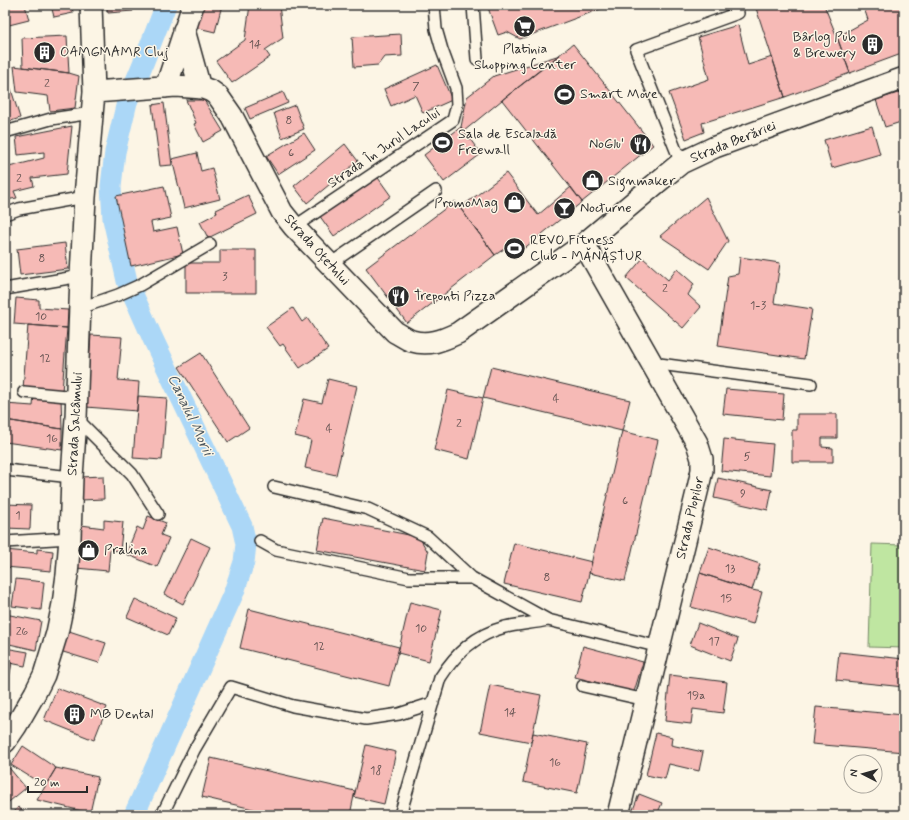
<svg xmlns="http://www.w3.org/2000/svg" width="909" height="820" viewBox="0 0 909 820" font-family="Mynerve,sans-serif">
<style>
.green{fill:#bfe6a1;stroke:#758866}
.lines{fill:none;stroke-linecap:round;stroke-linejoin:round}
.canal{stroke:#abd7f7;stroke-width:21}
.building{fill:#f6bab6;stroke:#2b2b2b}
.lane-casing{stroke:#2b2b2b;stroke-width:14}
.street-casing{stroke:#2b2b2b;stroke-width:24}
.lane{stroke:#fcf5e5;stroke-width:11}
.street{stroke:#fcf5e5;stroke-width:21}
.labels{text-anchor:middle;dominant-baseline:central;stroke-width:3;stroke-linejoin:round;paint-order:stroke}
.number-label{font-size:12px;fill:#5e4f4e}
.poi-label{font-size:14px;fill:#2b2b2b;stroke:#fcf5e5;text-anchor:start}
.street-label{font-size:14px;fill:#2b2b2b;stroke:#fcf5e5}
.water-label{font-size:15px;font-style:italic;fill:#4b565e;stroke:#fcf5e5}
</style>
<rect width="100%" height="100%" fill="#fcf5e5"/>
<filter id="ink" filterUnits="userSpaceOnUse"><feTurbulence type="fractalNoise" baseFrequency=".025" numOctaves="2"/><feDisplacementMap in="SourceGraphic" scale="8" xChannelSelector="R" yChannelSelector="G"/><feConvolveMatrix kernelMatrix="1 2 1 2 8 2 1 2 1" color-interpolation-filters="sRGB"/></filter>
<g filter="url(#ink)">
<path class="green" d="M872 544 904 545V648L869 647Z"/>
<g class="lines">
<path class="canal" d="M134 815 234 592 244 562 246 544 242 526 153 339 127 281 113 219 111 186 115 152 127 102 142 66 166 5"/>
</g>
<path class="building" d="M5 5H25L29 20 5 26Z
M51 5H72L73 13 54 17Z
M106 5H132L133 11 108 13Z
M200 5H222L215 32 194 27Z
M250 5H279L283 38 265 50 270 57 232 83 216 61 245 40Z
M487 5H611L520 39 507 32 498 35Z
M755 5H824L837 37 850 73 785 97Z
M863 5H904V53L850 73 837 37 868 20Z
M738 25 748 65 772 57 785 97 702 123 704 132 686 139 669 93 709 79 698 37Z
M401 34 402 56 384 57 378 65 354 67 352 37Z
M67 36 69 73 23 67 22 38Z
M573 44 653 145 582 202 502 100Z
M560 55 502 100 464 131 461 127 467 97 494 76Z
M437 65 452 100 423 113 415 95 391 106 384 89Z
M14 66 69 73 79 76 75 108 50 111 48 96 17 92Z
M5 70 20 118 5 123Z
M904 91V110L901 111 904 121 885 127 876 100Z
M283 92 288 103 250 119 245 108Z
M186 100H204L223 131 203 142 194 124 196 123Z
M164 103 172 165 160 166 152 105Z
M295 105 304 129 282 138 274 113Z
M72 126 67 174 32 178 34 186 14 191 17 198 6 200 5 196V168L44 158V152L18 155 16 137Z
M872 126 880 154 832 168 824 140Z
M461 127 481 154 444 182 424 155Z
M304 133 315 150 278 174 266 156Z
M345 144 358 161 307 203 294 186Z
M197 153 201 171 212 168 220 199 184 208 172 159Z
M506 173 538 215 571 187 582 202 517 254 510 245 495 255 460 208Z
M376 175 391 196 334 236 319 215Z
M164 186 171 218 151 222 153 232 177 227 183 254 131 266 116 196Z
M248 195 257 214 208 238 200 222 217 213 216 210Z
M706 197 728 241 709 269 660 236Z
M455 201 495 255 407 323 366 268Z
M65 243 68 269 20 275 17 249Z
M220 250H256V293H186V263H220Z
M740 257 780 263 774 303 812 309 804 359 718 346 728 276 738 274Z
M643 258 668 280 677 269 694 284 688 295 701 307 683 328 626 278Z
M16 298 39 300V308L68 310 67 328 14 324Z
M293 308 302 322 307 318 328 349 300 368 283 344 280 346 266 327Z
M28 325 67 328 62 392 23 389Z
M91 335 122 337 118 380 139 382 137 411 86 407Z
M201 353 249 428 228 442 179 367Z
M491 367 630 400 622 431 483 398Z
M328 379 357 386 336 475 305 468 311 440 295 436 304 399 322 403Z
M726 389 784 394 782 420 723 414Z
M448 390 483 398 469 459 434 450Z
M34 395 61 398 62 429 5 420V404L33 406Z
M138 396 167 398 162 460 133 458Z
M797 414H837V438H822V447L833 448V462H792V430H797Z
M5 420 62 429V450L5 442Z
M622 431 658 440 625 581 589 573Z
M724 439 773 444 770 476 721 471Z
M103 476 104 499 81 500 80 477Z
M718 478 772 490 768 510 714 498Z
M5 504 31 505 30 529 5 528Z
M148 516 166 523 161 535 169 538 157 567 126 554 137 527 143 530Z
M323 518 419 537 428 552 425 570 317 550Z
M104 520 123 522 120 551 110 550 108 571 76 568 81 525 104 528Z
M191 538 210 547 183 604 164 594Z
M514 543 592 562 582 602 504 584Z
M709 547 760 564 752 590 700 573Z
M37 549 53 551 51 571 5 567V550L37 553Z
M700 573 752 590 762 592 753 624 691 607Z
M16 579 44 582 41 610 12 606Z
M135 599 176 618 168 635 127 617Z
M410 602 442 610 429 661 398 653Z
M249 609 399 647 389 686 240 648Z
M5 614 41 621 36 650 5 643Z
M698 623 738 639 730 661 690 645Z
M66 630 106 643 99 663 60 651Z
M583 646 643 662 634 692 575 677Z
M5 648 28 652 25 666 5 662Z
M839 652 904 659V687L836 680Z
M5 662 12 663 9 678H5Z
M670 675 727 682 723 713 693 709 691 724 665 721Z
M490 685 541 695 531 742 480 732Z
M57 688 107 707 94 740 44 720Z
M816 707 904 715V752L812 744Z
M533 733 587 744 577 793 523 782Z
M656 733 672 737 671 745 703 752 699 771 669 764 665 779 646 775Z
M366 745 396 752 384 804 354 797Z
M23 746 56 768 45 786 11 765Z
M211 758 355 791 350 815H278L202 797Z
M5 763 26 788 5 805Z
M56 768 98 777 90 813 37 800Z
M639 794 662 803 657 815H631Z
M18 807 28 815H12Z"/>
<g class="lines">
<defs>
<path id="lane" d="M473 5 477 59
M5 132 51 119 92 113
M681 163 636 50 738 13 736 5
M5 214 19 209 85 197
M294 227 453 120 457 105 456 88 442 50 436 29 434 5
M330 264 436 191
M5 289 81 276
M80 308 118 295 140 285 210 244
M652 363 811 384
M24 392 77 397
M76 418 132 474 158 514
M5 470 72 477
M274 487 368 509 428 537 472 578 548 620 660 647
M260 541 276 550 409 578H472
M5 542 70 538
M583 686 646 700
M162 815 194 750 231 687 293 706 366 719 399 714 433 703
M400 815 440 678C456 653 475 635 505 627 519 624 534 623 548 620"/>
<path id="street" d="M184 30 200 88
M166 87 193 5
M94 92 176 86 203 88 211 91 218 96 232 116 282 212 294 227 395 332C401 335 406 339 412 341 429 346 443 340 458 333L584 244 659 181 681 163 715 147 904 78
M584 244 697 443 702 459V470L698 488 618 815
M5 742 16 726 35 693 44 675 57 633 63 604 67 575 70 538 72 477 76 418 81 276 85 197 94 92 91 5"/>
</defs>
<use href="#lane" class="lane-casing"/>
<use href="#street" class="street-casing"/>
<use href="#lane" class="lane"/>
<use href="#street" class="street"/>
</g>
</g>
<defs>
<symbol id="supermarket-disc" viewBox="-11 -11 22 22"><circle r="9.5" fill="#2b2b2b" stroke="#fcf5e5"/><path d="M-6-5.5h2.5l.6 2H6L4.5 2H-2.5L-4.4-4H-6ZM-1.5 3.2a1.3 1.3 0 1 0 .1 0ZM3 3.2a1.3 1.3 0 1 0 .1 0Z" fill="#fff"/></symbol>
<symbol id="building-disc" viewBox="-11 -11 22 22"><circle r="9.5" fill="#2b2b2b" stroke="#fcf5e5"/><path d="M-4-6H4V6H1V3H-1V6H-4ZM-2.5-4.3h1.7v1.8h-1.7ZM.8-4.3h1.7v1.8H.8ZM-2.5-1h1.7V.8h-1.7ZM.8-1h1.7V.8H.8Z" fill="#fff"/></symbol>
<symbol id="stadium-disc" viewBox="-11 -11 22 22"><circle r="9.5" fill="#2b2b2b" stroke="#fcf5e5"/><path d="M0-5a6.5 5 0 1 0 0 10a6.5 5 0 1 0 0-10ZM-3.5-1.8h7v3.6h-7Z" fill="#fff"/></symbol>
<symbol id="restaurant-disc" viewBox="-11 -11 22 22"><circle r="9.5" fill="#2b2b2b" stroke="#fcf5e5"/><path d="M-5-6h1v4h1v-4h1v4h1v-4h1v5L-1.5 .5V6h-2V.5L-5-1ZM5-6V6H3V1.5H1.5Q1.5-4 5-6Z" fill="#fff"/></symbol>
<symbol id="shop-disc" viewBox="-11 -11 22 22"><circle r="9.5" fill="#2b2b2b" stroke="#fcf5e5"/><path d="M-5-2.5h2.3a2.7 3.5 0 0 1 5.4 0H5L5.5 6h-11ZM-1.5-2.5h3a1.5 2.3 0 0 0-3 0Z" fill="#fff"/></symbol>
<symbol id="bar-disc" viewBox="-11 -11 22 22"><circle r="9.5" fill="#2b2b2b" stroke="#fcf5e5"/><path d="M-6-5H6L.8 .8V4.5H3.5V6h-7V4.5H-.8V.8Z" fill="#fff"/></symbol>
</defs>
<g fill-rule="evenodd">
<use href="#supermarket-disc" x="512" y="14" width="25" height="25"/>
<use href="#building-disc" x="860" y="32" width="25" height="25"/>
<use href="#building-disc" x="32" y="40" width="25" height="25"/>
<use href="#stadium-disc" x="552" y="82" width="25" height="25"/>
<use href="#stadium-disc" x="430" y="130" width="25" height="25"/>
<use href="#restaurant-disc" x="628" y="132" width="25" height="25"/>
<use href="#shop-disc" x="580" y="168" width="25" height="25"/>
<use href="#shop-disc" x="502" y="190" width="25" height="25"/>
<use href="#bar-disc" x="552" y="196" width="25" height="25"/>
<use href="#stadium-disc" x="502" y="236" width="25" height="25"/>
<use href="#restaurant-disc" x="386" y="284" width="25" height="25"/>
<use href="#shop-disc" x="76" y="538" width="25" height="25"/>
<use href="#building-disc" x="62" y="702" width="25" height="25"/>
</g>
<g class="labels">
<g class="number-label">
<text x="255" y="45">14</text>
<text x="47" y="84">2</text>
<text x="416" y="87">7</text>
<text x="289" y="121">8</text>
<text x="291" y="153">6</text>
<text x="19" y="179">2</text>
<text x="42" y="259">8</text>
<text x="225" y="277">3</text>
<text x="665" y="289">2</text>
<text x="758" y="306">1-3</text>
<text x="41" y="317">10</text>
<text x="45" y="359">12</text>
<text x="556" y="399">4</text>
<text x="459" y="424">2</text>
<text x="329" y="429">4</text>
<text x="52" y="439">16</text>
<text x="747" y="457">5</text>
<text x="743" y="494">9</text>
<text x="625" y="501">6</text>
<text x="18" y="516">1</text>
<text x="730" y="569">13</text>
<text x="547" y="578">8</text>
<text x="726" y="599">15</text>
<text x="421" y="629">10</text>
<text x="22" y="632">26</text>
<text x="714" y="642">17</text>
<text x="319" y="647">12</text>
<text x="696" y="696">19a</text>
<text x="510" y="713">14</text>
<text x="555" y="763">16</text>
<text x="376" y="771">18</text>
</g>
<g class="poi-label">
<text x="856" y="37" text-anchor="end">Bârlog Pub<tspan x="856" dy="16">&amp; Brewery</tspan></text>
<text x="525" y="49" text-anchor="middle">Platinia<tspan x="525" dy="16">Shopping Center</tspan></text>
<text x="60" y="52">OAMGMAMR Cluj</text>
<text x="580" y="94">Smart Move</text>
<text x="458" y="134">Sala de Escaladă<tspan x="458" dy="16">Freewall</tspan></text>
<text x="624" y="144" text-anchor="end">NoGlu'</text>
<text x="608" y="181">Signmaker</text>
<text x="498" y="203" text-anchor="end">PromoMag</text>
<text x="580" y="208">Nocturne</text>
<text x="530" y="240">REVO Fitness<tspan x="530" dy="16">Club - MĂNĂȘTUR</tspan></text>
<text x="414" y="296">Treponti Pizza</text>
<text x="104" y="550">Pralina</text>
<text x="90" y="714">MB Dental</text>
</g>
<g class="street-label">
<text transform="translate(733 142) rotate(-22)">Strada Berăriei</text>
<text transform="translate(384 148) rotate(-34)">Strada În Jurul Lacului</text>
<text transform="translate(317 250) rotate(48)">Strada Oțetului</text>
<text transform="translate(75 424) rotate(-87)">Strada Salcâmului</text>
<text transform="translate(690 518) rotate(-77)">Strada Plopilor</text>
</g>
<g class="water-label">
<text transform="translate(190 415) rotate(65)">Canalul Morii</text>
</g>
</g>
<rect width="909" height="820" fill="none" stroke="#fcf5e5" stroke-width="20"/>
<rect x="10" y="10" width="889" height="800" fill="none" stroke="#2b2b2b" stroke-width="1.5" filter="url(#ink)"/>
<g transform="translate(863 774) rotate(276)"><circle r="19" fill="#fcf5e5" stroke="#a8a49b"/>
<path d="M0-3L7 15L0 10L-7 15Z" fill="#2b2b2b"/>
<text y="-6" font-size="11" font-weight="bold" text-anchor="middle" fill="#2b2b2b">N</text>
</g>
<path d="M28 786v6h59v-6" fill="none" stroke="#2b2b2b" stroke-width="2"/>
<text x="34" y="786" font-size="12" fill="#2b2b2b" stroke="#fcf5e5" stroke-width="3" paint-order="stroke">20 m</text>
</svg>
